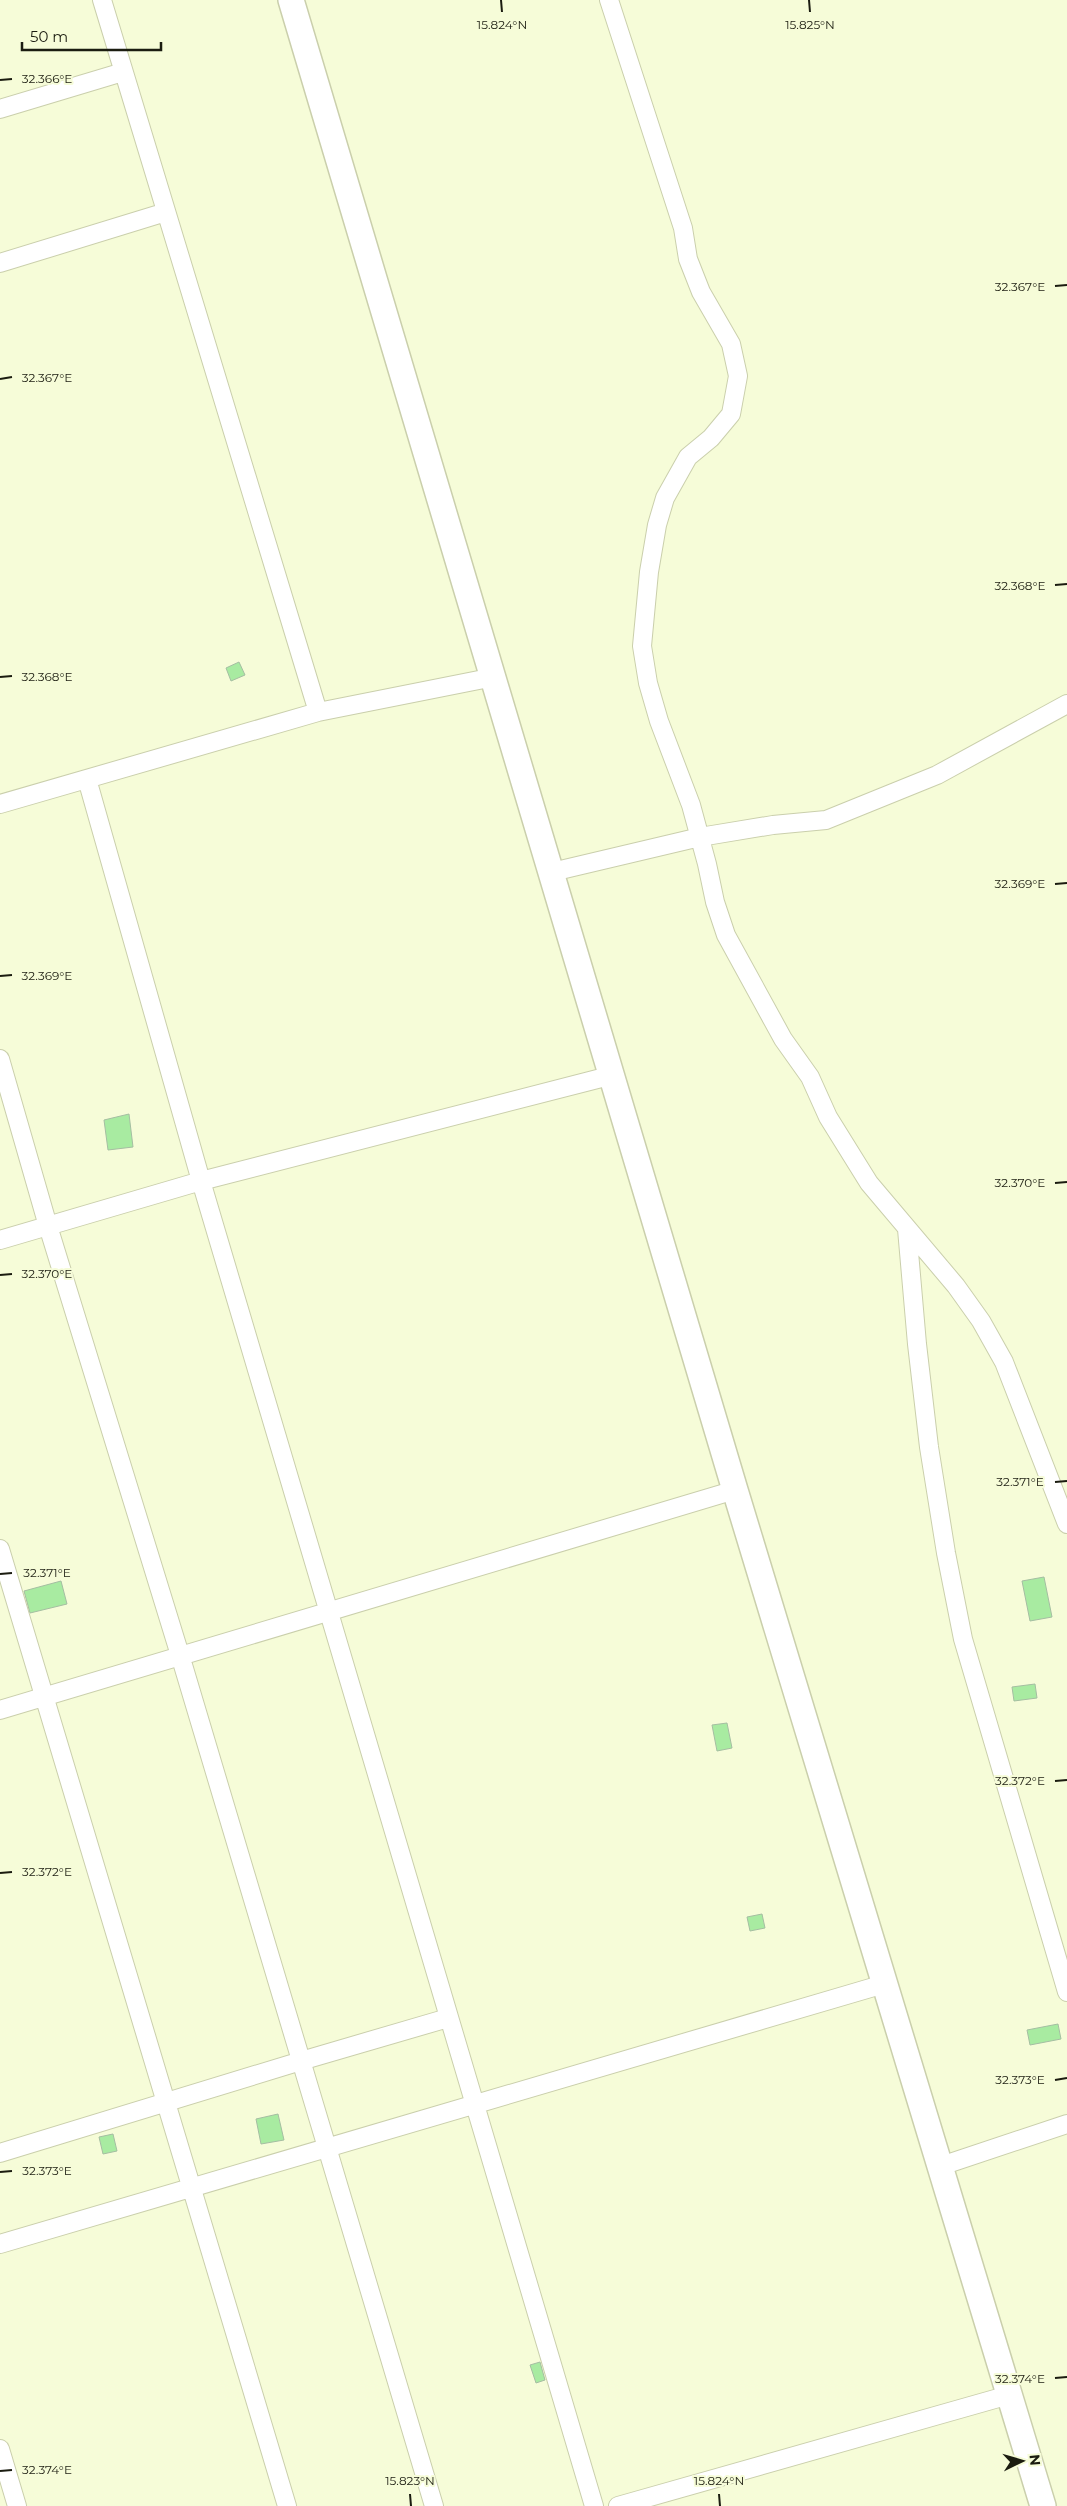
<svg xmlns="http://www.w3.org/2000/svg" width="1067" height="2506" viewBox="0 0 1067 2506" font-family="Montserrat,sans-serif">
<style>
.building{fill:#a8eba1;stroke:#a5bea2}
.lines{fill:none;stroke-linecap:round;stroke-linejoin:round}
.street-casing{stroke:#cacfac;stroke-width:20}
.secondary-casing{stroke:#cacfac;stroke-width:28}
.street{stroke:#fff;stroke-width:18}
.secondary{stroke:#fff;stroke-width:25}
.ticks{fill:none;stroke:#1b1c10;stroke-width:2}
.ticks-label{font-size:12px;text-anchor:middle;fill:#1b1c10;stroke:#f6fcd8;stroke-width:4;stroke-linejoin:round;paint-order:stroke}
</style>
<rect width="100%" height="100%" fill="#f6fcd8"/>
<path class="building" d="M239 662 245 675 231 681 226 668Z
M129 1114 133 1147 108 1150 104 1120Z
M1044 1577 1052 1617 1030 1621 1022 1581Z
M61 1581 67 1604 30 1613 24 1591Z
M1035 1684 1037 1698 1014 1701 1012 1687Z
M727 1723 732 1748 717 1751 712 1725Z
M762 1914 765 1928 750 1931 747 1917Z
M1058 2024 1061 2039 1030 2045 1027 2030Z
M278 2114 284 2140 261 2144 256 2119Z
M113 2134 117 2151 103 2154 99 2137Z
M540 2362 545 2380 536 2383 530 2365Z"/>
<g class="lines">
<defs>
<path id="street" d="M102 0 318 712
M609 0 683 228 688 259 701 292 731 344 738 376 731 414 711 438 688 457 665 498 657 525 649 572 642 646 648 683 659 721 691 805 707 864 715 902 726 935 783 1039 810 1077 828 1117 869 1183 956 1286 981 1321 1004 1362 1067 1524
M0 109 123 72
M0 263 166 212
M87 779 201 1181 594 2506
M0 804 318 712 494 677
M552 872 700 837 773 825 826 820 937 775 1067 704
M0 1059 48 1226 180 1655 434 2506
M907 1229 917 1344 929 1447 946 1553 963 1639 1067 1992
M0 1240 201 1181 613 1075
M0 1549 287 2506
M0 1710 735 1490
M0 2153 301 2061 448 2018
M941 2166 1067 2124
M0 2244 884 1984
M0 2449 17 2506
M618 2506 1009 2395"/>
<path id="secondary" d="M291 0 735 1490 1043 2506"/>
</defs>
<use href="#street" class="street-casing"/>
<use href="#secondary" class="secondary-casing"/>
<use href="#street" class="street"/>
<use href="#secondary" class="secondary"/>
</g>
<path class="ticks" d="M501 0 502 12M809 0 810 12M0 80 12 79M1055 286 1067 285M0 379 12 377M1055 585 1067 584M0 677 12 676M1055 884 1067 883M0 976 12 975M1055 1183 1067 1182M0 1275 12 1274M1055 1482 1067 1481M0 1574 12 1573M1055 1781 1067 1780M0 1873 12 1872M1055 2080 1067 2078M0 2172 12 2171M1055 2378 1067 2377M0 2471 12 2470M410 2494 411 2506M719 2494 720 2506"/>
<g class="ticks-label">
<text x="502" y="29">15.824°N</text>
<text x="810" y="29">15.825°N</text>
<text x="47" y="83">32.366°E</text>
<text x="1020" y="291">32.367°E</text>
<text x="47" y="382">32.367°E</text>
<text x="1020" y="590">32.368°E</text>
<text x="47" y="681">32.368°E</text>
<text x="1020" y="888">32.369°E</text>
<text x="47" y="980">32.369°E</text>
<text x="1020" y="1187">32.370°E</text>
<text x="47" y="1278">32.370°E</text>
<text x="1020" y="1486">32.371°E</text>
<text x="47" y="1577">32.371°E</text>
<text x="1020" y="1785">32.372°E</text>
<text x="47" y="1876">32.372°E</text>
<text x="1020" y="2084">32.373°E</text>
<text x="47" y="2175">32.373°E</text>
<text x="1020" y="2383">32.374°E</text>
<text x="47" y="2474">32.374°E</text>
<text x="410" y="2485">15.823°N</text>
<text x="719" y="2485">15.824°N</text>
</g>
<g transform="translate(1022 2461) rotate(85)" stroke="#f6fcd8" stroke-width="4" paint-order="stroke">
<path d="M0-4L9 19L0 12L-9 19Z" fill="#1b1c10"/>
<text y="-8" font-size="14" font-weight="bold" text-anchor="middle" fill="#1b1c10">N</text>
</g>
<path d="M22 42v8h139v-8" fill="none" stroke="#1b1c10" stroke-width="2.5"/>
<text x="30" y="42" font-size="15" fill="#1b1c10" stroke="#f6fcd8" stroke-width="4" paint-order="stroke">50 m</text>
</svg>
